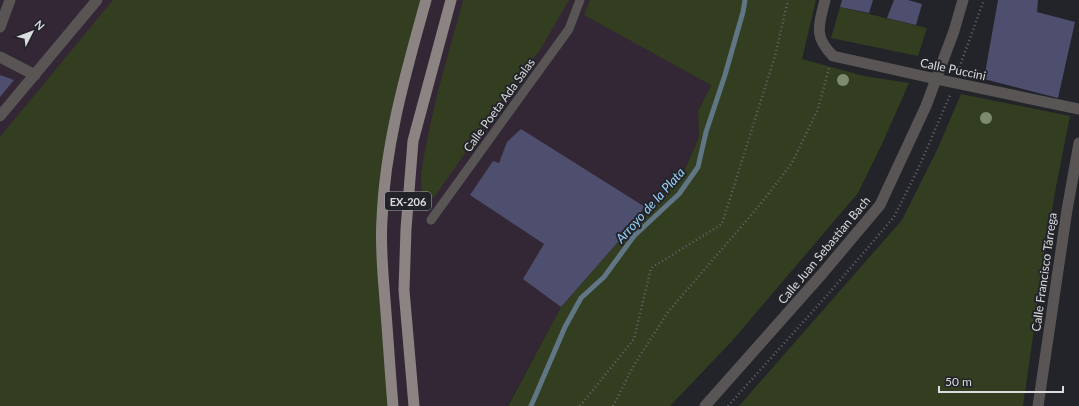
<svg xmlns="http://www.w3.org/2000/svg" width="1079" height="406" viewBox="0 0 1079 406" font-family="Lato,sans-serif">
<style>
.industrial{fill:#332735}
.green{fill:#333d20}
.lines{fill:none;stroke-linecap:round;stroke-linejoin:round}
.stream{stroke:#607685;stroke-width:5}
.building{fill:#4e4f6e}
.path{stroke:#646569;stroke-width:2.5;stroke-dasharray:1 3;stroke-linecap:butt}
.service{stroke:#585554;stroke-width:9}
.minor{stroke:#585554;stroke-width:11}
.primary{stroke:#8b8482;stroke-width:11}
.tree{fill:#7f8b6e}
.labels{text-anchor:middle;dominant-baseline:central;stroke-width:4;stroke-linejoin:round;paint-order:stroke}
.shield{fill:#23242a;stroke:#a4a5a9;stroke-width:1}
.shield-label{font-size:11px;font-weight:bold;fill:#dbdcdf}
.street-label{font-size:12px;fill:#dbdcdf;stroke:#23242a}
.water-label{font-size:13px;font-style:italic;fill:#98d1f9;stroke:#23242a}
</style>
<rect width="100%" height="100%" fill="#23242a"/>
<path class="industrial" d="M0 0H733L724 57 698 111 699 137 682 176 618 242 561 307 507 406H0Z"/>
<path class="green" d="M113 0H432L408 80 390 178 386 259 389 406H0V137Z
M463 0H569L540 50 505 96 435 196 429 199 422 196C419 176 424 156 428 136 437 90 451 45 463 0Z
M590 0H816L802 59 864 76 909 83 882 144 858 193 732 341 670 406H508L561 307 618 242 682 176 699 137 698 111 711 85 584 15Z
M840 7 927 28 918 56 831 38Z
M961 94 1070 116 1055 192 1039 294 1023 406H739L902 220 938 148Z"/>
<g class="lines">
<path class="stream" d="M531 406 565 327 581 298 604 277 634 236 679 194 698 167 706 132 725 75 743 12 745 0"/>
</g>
<path class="building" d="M842 0H873L869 13 840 7Z
M894 0H908L922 4 916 25 887 18Z
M998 0H1038L1037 12 1075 22 1058 98 984 79Z
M0 75 14 80 0 97Z
M521 129 645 207 618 242 561 307 523 279 544 244 470 195 493 161 499 163 507 142Z"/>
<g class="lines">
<path class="path" d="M958 71 984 0
M580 406 634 339 651 268 722 224 775 56 788 0
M613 406 634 365 668 312 759 206 792 163 818 109 829 68
M728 406 830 292 894 217 919 167 950 95"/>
<path class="service" d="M431 220 569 29 580 0"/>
<path class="minor" d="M825 0C819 25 813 36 833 56L936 79 1079 109
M0 27 10 0
M0 57 35 75
M0 116 97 0
M705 406 822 274 880 205 926 106 954 31 963 0
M1038 406 1067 210 1079 143"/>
<path class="primary" d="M393 406C390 371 388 336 385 300 383 273 380 246 382 219 385 144 406 72 426 0
M414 406 404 290 406 229 413 141 451 0"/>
</g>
<g class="tree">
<circle cx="843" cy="80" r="6"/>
<circle cx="986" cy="118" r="6"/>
</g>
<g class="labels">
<rect class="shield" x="385" y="192" width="46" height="18" rx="3"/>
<g class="shield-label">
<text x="408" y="201">EX-206</text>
</g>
<g class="street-label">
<text transform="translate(953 69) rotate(12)">Calle Puccini</text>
<text transform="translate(499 105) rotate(-54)">Calle Poeta Ada Salas</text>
<text transform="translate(824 250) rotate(-50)">Calle Juan Sebastian Bach</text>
<text transform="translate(1044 272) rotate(-82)">Calle Francisco Tárrega</text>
</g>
<g class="water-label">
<text transform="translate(650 205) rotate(-48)">Arroyo de la Plata</text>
</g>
</g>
<g transform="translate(32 32) rotate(48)" stroke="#23242a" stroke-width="3" paint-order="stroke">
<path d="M0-3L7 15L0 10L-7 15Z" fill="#dbdcdf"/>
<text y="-6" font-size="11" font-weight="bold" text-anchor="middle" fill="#dbdcdf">N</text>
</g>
<path d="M939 386v6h124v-6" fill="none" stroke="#dbdcdf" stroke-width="2"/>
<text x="945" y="386" font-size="12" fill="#dbdcdf" stroke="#23242a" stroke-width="3" paint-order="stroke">50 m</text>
</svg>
